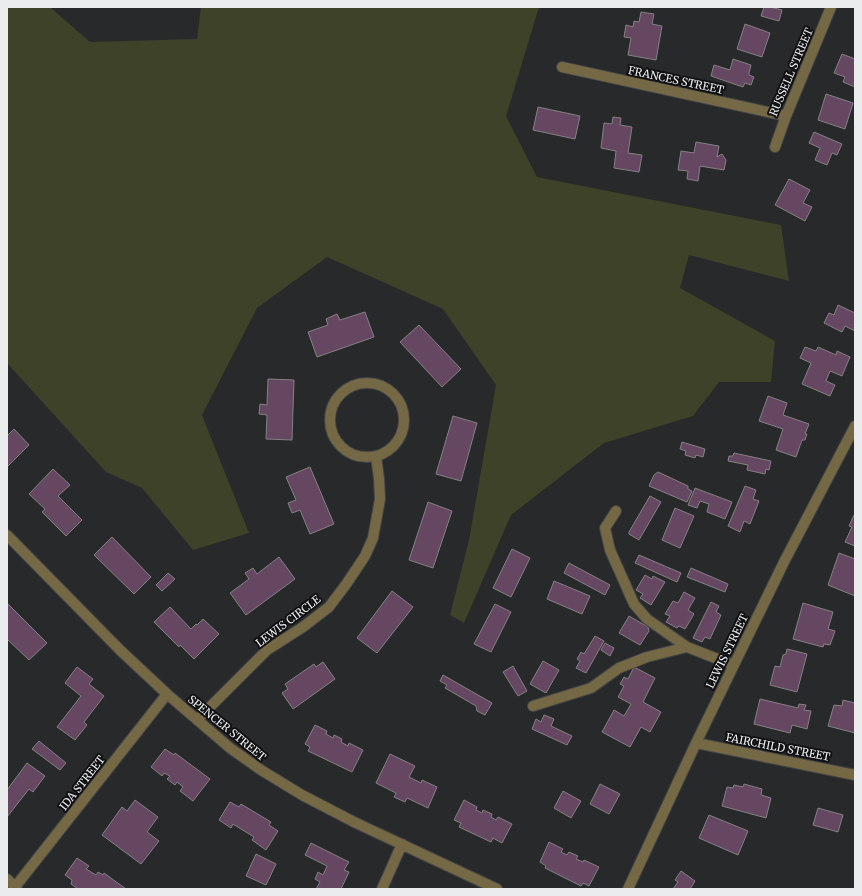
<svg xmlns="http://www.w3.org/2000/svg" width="862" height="896" viewBox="0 0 862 896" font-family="Merriweather,serif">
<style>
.green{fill:#3d4228}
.building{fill:#664762;stroke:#848183}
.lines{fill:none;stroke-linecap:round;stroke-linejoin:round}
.minor-casing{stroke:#434446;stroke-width:12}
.minor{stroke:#746845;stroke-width:10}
.labels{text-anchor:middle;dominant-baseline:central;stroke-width:4;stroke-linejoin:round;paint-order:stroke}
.street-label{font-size:11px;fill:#ebecee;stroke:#111113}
</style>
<rect width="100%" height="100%" fill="#28292b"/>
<path class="green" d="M7 7H50L90 42 197 39 201 7H539L506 116 537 177 781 225 789 281 689 255 680 288 775 341 771 382H719L693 416 604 443 511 515 464 623 450 615 469 540 496 385 443 309 327 257 257 308 202 415 249 533 193 550 142 488 106 472 7 363Z"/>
<path class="building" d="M764 7H770L782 10 779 21 761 16Z
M641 12 654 14 652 24 662 26 656 60 628 55 631 38 624 37 626 25 633 27 634 21 639 22Z
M745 24 770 33 762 57 737 49Z
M842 54 855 59V87L843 82 845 77 834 73Z
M733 59 751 65 749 73V75L754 77 751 85 745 83 743 87 711 76 714 65 730 70Z
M826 94 853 103 845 129 818 120Z
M538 107 580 116 575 139 533 130Z
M613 117 621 118 620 125 632 127 628 153 642 155 639 172 614 168 616 151 601 148 604 123 612 124Z
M814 132 842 144 837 155 832 153 827 165 815 160 820 148 809 143Z
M696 142 719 146 717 157 722 154 726 160 724 170 700 166 698 181 687 179 688 171 678 170 681 151 694 153Z
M789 179 810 190 803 203 812 207 805 221 775 205Z
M838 305 855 313V331L845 326 842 332 824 323 829 313 834 315Z
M365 312 374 337 317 357 308 332 328 325 326 319 337 314 340 320Z
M419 325 461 369 442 387 400 342Z
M805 347 816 351 818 347 836 355 837 351 850 357 842 376 830 371 826 381 835 385 830 396 802 384 811 363 800 358Z
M268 379 294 380 292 440 266 439 267 415 259 414 260 404 267 405Z
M768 396 787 403 783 415 809 424 805 434H807L805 440H802L796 457 776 450 783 429 759 421Z
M453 416 477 423 461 481 436 474Z
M14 429 29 445 7 467V436Z
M682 442 705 449 703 457 696 455 695 458 685 455 686 451 680 449Z
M734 453 771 461 769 470 766 469 765 474 747 470 748 465 728 461 729 456H733Z
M310 467 334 524 310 534 300 510 292 513 288 503 296 500 286 477Z
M53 469 70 485 58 496 82 520 66 536 42 512 45 509 29 494Z
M658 472 688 486V489L692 491 687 502 649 486 654 475Z
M745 486 756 490 753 499 759 501 750 524 744 521 740 532 728 526Z
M695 488 732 502 725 519 707 512 709 504 700 501 697 508 688 505Z
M650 496 661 502 639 540 629 534V532Z
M428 502 452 511 433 568 409 560Z
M675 508 694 516 680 548 662 540Z
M855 513V546L845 542 852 527 849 526Z
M112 537 151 577 134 594 94 555Z
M512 549 530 558 511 597 493 588Z
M839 553 855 559V596L828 585Z
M639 555 681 573 677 582 635 563Z
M279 557 295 579 246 615 230 593 249 579 245 573 253 568 257 574Z
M569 563 610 585 605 595 564 573Z
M691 568 728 584 725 592 687 577Z
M168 573 175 579 162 591 156 585Z
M645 575 652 579 653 576 665 582 651 605 640 598 643 594 636 590Z
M554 581 590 596 582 614 547 599Z
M392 591 413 607 377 653 357 638Z
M684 592 695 598 688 610 694 614 685 629 679 626 677 628 666 622 670 616 665 614 673 601 678 603Z
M711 602 719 606 716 612 721 615 710 639 705 637 702 642 693 638Z
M7 603 47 643 29 660 7 639Z
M803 603 833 612 828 629 835 631 830 645 824 644 823 647 793 639Z
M495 604 511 612 491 652 474 644Z
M170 607 191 629 196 624 197 625 203 619 219 634 194 659 180 645 179 647 154 622Z
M629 616 648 627 649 631 640 645 619 633Z
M595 636 604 641 586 673 576 668 580 661 577 659 581 652 584 654Z
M605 643 614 648 610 656 601 650Z
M787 649 807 654 797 692 770 685 775 666 780 667 783 655 786 654Z
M543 661 559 670 546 693 530 684Z
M323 662 335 679 293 709 282 693 288 689 285 684 314 664 316 667Z
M513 666 527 691 518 696 503 672Z
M77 667 93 679 89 684 104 696 84 722 87 725 75 740 57 727 81 696 65 683Z
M634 667 655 678 643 702 661 712 650 732 641 727 630 747 602 732 614 710 624 716 631 704 618 697 624 686 620 684 624 677 628 679Z
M443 675 492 703 485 715 477 711 476 706 445 688 447 685 440 681Z
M760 699 798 708 799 704 806 705 804 710 811 711 807 729 792 725 790 733 754 724Z
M843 700 855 703V733L828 726 834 705 842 706Z
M544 715 554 719 551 726 572 736 567 745 532 729 536 719 541 722Z
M315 725 327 731 326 734 333 738 334 735 342 739 341 742 348 746 349 743 363 750 352 772 308 751 310 747 305 744Z
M39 741 66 763 60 770 32 749Z
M165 749 174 755 175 753 210 779 193 801 180 791 183 787 177 782 175 785 167 779 170 776 164 773 162 776 151 767Z
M390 754 415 766 409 777 421 783 422 780 437 787 428 808 407 798 405 802 394 797 396 793 376 783Z
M27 763 45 776 33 792 29 789 7 817V790Z
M600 784 620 794 609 814 590 804Z
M744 784 762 789 761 795 771 798 766 818 722 806 727 787 733 788 734 785 743 787Z
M563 791 581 801 571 818 554 808Z
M135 800 158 817 147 832 159 841 141 864 102 835 122 807 127 811Z
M464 800 477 807 476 810 482 813 483 810 492 814 491 817 496 820 498 817 512 824 502 843 493 838 491 842 459 827 461 823 454 820Z
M230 802 239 807 241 804 271 822 269 825 278 831 266 850 252 840 254 837 233 824 231 828 219 820Z
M818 808 843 815 838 832 813 825Z
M709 815 748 831 738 855 699 838Z
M549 842 563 849 561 852 567 855 569 852 578 856 576 859 583 862 584 860 599 867 589 886 583 883 581 886 545 868 546 866 540 862Z
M311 843 349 862 344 870 349 872 341 889H316L320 882 315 879 318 872 323 875 327 866 305 855Z
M256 854 276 864 266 885 246 876Z
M77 858 89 866 86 869 96 875 98 872 103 875 104 873 126 889H78L71 884 72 880 65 875Z
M681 871 695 881 690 889H673L678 882 675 880Z"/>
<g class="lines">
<defs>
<path id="minor" d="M562 67 786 116
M775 147 786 116 831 7
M330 420a37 37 0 1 1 74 0a37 37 0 1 1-74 0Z
M616 511 605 528 610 550 634 604 647 619 687 647 733 665
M7 535 120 650 167 694 230 748 261 770 302 795 354 822 497 889
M533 706 591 688 619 668 647 657 687 647
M197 720 267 650 303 627 329 607 347 583 365 556 373 538 380 499 379 479 376 456
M696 743 855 775
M7 879 17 889
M15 887 167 694
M382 889 402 844
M628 889 696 743 784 562 855 426"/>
</defs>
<use href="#minor" class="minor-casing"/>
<use href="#minor" class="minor"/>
</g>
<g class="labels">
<g class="street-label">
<text transform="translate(791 72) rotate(-67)">RUSSELL STREET</text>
<text transform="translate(676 80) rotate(12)">FRANCES STREET</text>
<text transform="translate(288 621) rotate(-37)">LEWIS CIRCLE</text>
<text transform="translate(727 651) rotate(-64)">LEWIS STREET</text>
<text transform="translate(227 728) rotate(39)">SPENCER STREET</text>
<text transform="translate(778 747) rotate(11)">FAIRCHILD STREET</text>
<text transform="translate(82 783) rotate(-52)">IDA STREET</text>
</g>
</g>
<rect width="862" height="896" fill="none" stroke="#ebecee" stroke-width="16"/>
</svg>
